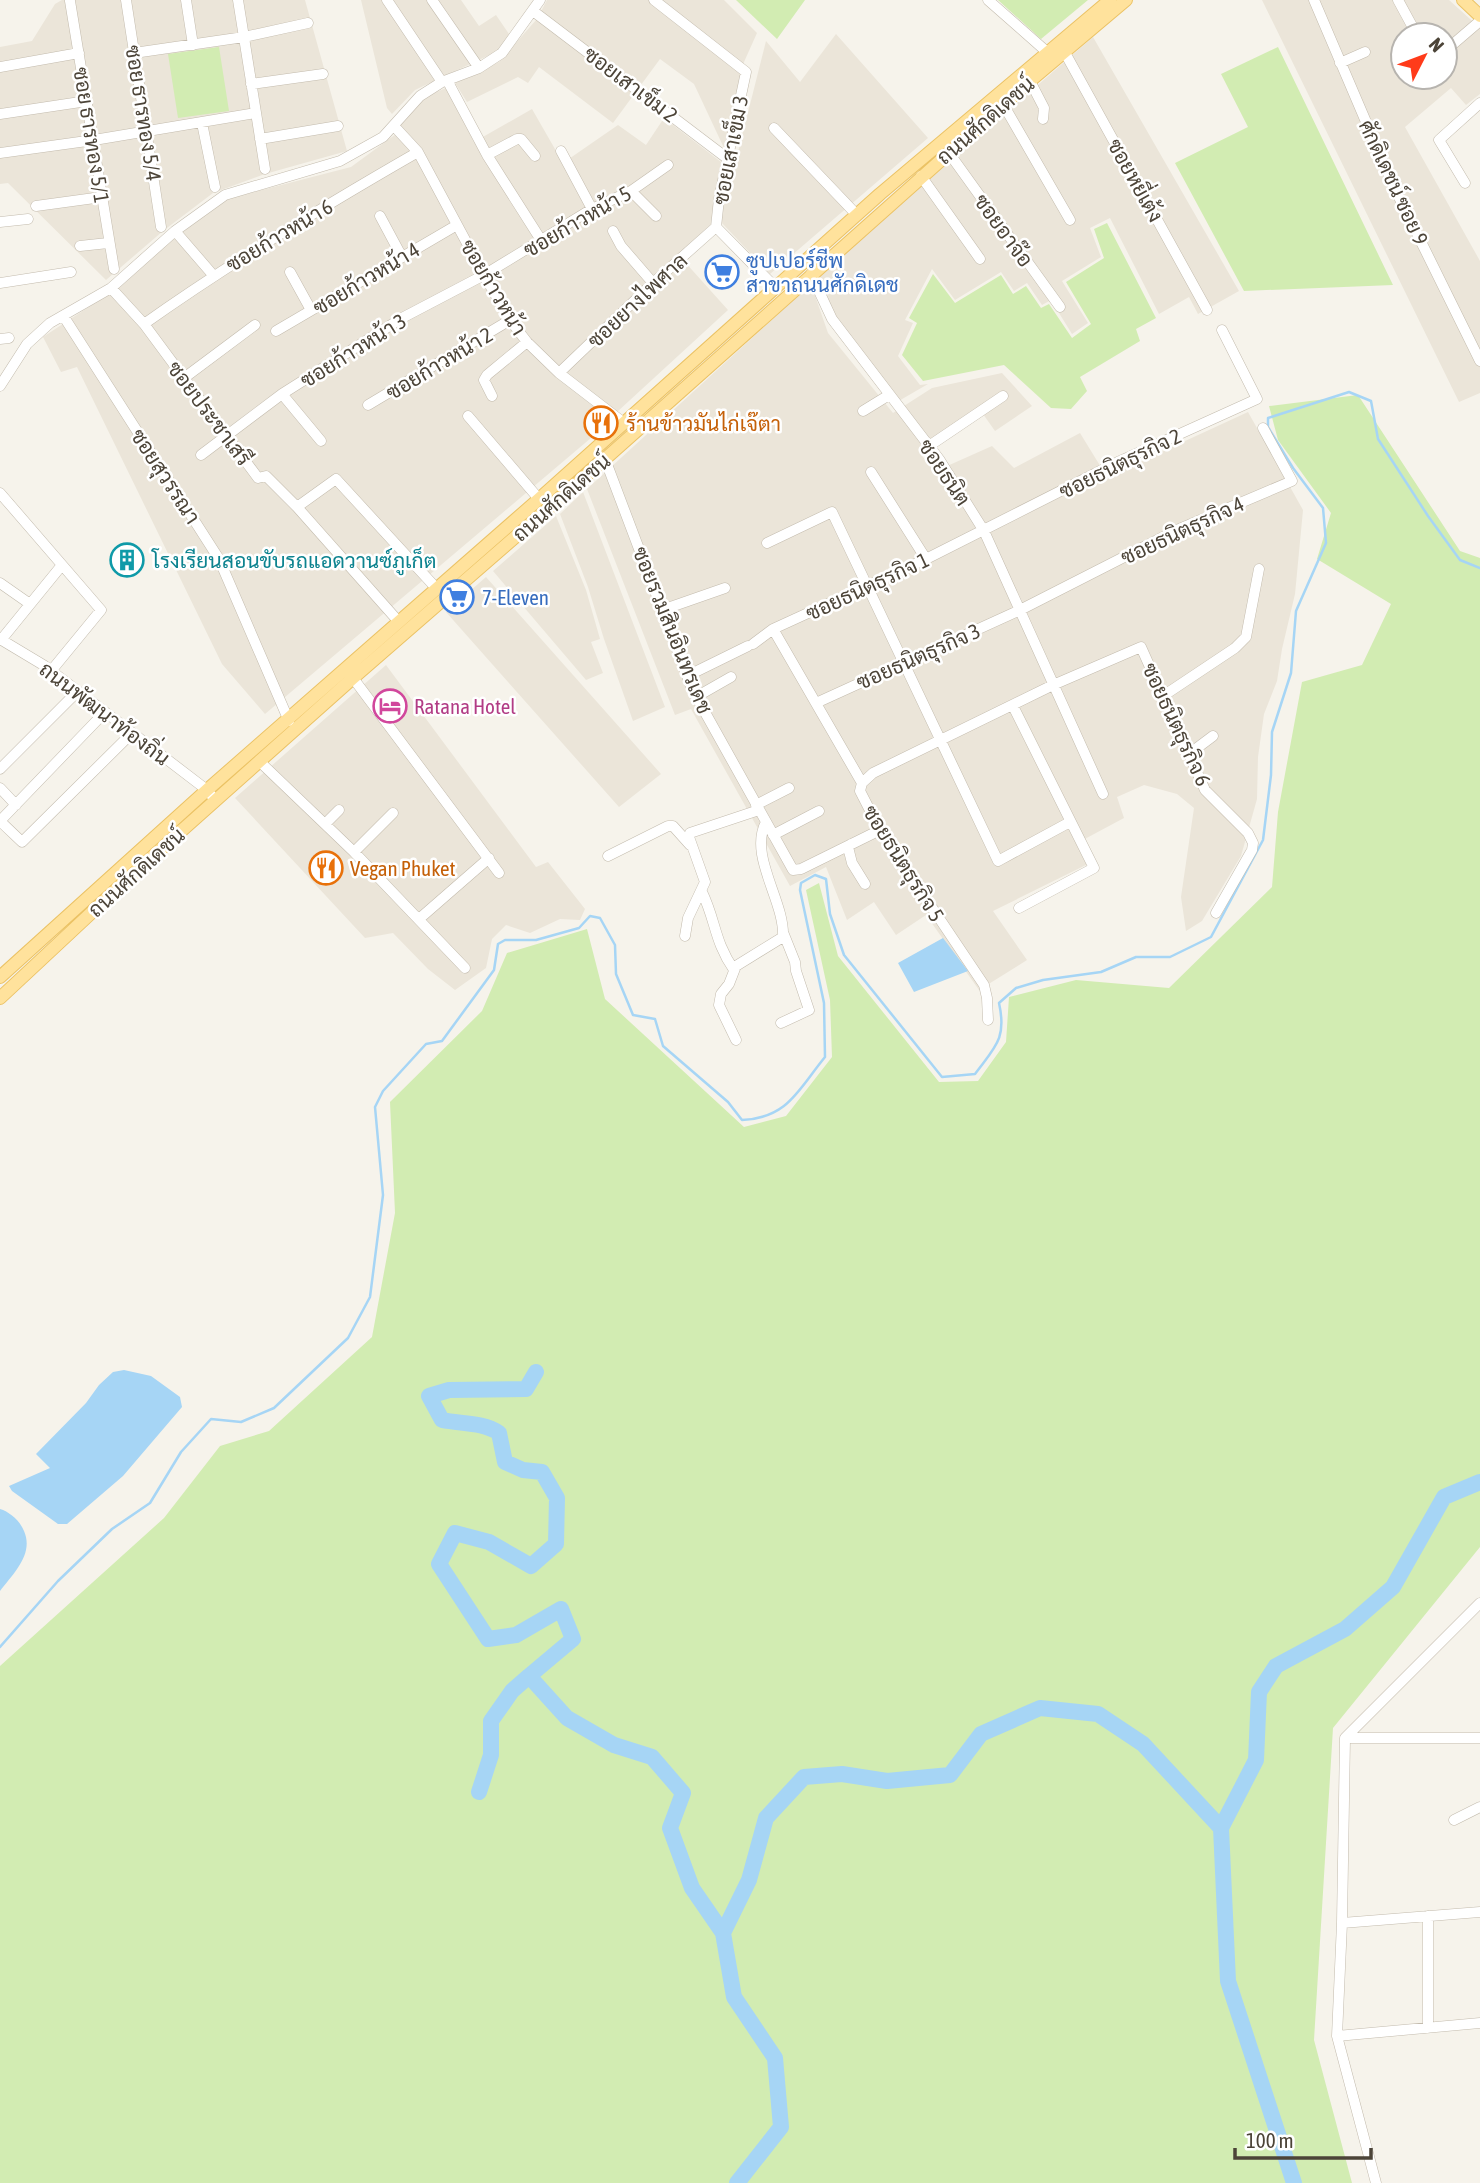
<svg xmlns="http://www.w3.org/2000/svg" width="1480" height="2183" viewBox="0 0 1480 2183" font-family="'Asap Condensed',Sarabun,sans-serif">
<style>
.residential{fill:#ebe5d9;fill-rule:evenodd}
.green{fill:#d2ecb2}
.water{fill:#a6d5f5}
.lines{fill:none;stroke-linecap:round;stroke-linejoin:round}
.stream{stroke:#a6d5f5;stroke-width:2.5}
.river{stroke:#a6d5f5;stroke-width:16}
.minor-casing{stroke:#c3bbad;stroke-width:11}
.major-casing{stroke:#ebc264;stroke-width:14}
.minor{stroke:#fff;stroke-width:10}
.major{stroke:#ffe29c;stroke-width:12}
.labels{text-anchor:middle;dominant-baseline:central;stroke-width:5;stroke-linejoin:round;paint-order:stroke}
.street-label{font-size:21px;fill:#4c4438;stroke:#fff}
.shop-label{font-size:21px;fill:#366cbe;stroke:#fff;text-anchor:start}
.food-label{font-size:21px;fill:#c56008;stroke:#fff;text-anchor:start}
.culture-label{font-size:21px;fill:#0d838f;stroke:#fff;text-anchor:start}
.hotel-label{font-size:21px;fill:#b23c85;stroke:#fff;text-anchor:start}
</style>
<rect width="100%" height="100%" fill="#f6f3eb"/>
<path class="residential" d="M62 0H305L347 151 265 174 213 193 163 231 106 280 8 183 0 184V47L32 41 55 4Z
M361 0H461L479 26 496 15 509 34 500 50 415 90 392 114 387 108Z
M547 0H724L757 33 744 62 724 148 694 84 660 59 613 123 539 67 528 83 518 77 467 102 455 83 499 62 537 19Z
M1262 0H1449L1480 28V94L1466 105 1451 88 1405 127 1480 261V393L1459 402ZM1403 35H1445V77H1403Z
M836 34 928 138 770 274 721 222 714 221 553 373 611 421 265 714 222 664 77 367 61 372 43 337 110 293 173 237 227 199 351 167 396 134 403 120 420 99 446 88 474 142 532 109 563 163 618 125 646 145 664 118 721 162 734 168 766 41 800 82Z
M1093 37 1239 291 1198 314 1189 297 1159 314 1110 218 1090 228 1101 257 1062 281 1088 323 1072 334 1051 300 1042 305 1027 283 1014 291 1001 272 955 300 932 269 905 320 913 323 898 356 920 385 928 384 897 402 837 320 818 276Z
M684 261 728 310 617 412 565 372Z
M811 284 828 333 893 413 932 388 1002 373 1032 406 995 431 983 414 935 445 921 455 936 471 992 446 1014 468 1080 433 1107 477 1248 412 1303 510 1295 594 1282 649 1277 681 1264 714 1258 757 1257 799 1241 856 1202 921 1186 931 1181 897 1194 808 1177 794 1144 785 1117 797 1124 818 1081 841 1090 863 993 911 1027 960 979 990 926 915 896 935 874 902 847 920 826 867 790 886 691 709 675 715 587 489Z
M583 492 665 707 633 721 604 639 588 587 560 514Z
M556 516 586 590 600 639 591 642 603 673 586 680 493 571Z
M486 577 661 774 619 807 446 612Z
M386 665 536 867 548 862 585 909 580 920 560 919 530 933 506 925 492 939 486 968 455 990 428 969 393 933 365 938 235 798Z"/>
<path class="green" d="M736 0H805L777 39Z
M998 0H1088L1041 39Z
M219 47 229 111 178 118 168 54Z
M1278 47 1393 285 1244 291 1175 163 1248 127 1221 74Z
M1107 223 1156 318 1136 329 1140 341 1080 377 1087 391 1071 409 1051 408 1004 365 923 381 902 355 917 323 909 318 933 274 955 303 1001 275 1013 294 1026 286 1041 308 1049 304 1072 338 1091 324 1066 282 1104 258 1094 229Z
M1358 395 1460 551 1480 558V1547L1333 1728 1314 2040 1352 2183H0V1666L164 1518 220 1446 269 1431 372 1337 395 1213 390 1102 482 1011 507 953 587 929 605 999 744 1127 786 1116 832 1057 830 1000 806 890 819 883 838 956 939 1082 978 1081 1006 1042 1009 997 1076 980 1169 988 1272 887 1278 812 1302 682 1362 665 1391 604 1317 559 1331 513 1278 440 1269 406Z"/>
<path class="water" d="M943 938 968 971 914 992 898 963Z
M124 1370 151 1376 180 1397 182 1407 123 1476 67 1524H58L12 1491 9 1486 50 1468 36 1454 86 1403 99 1385 113 1372Z
M0 1509C10 1512 20 1521 24 1531 34 1554 14 1573 0 1591Z"/>
<g class="lines">
<path class="stream" d="M0 1647 58 1581 112 1529 150 1503 181 1452 211 1419 241 1422 274 1408 348 1338 370 1297 383 1195 375 1107 383 1091 426 1044 442 1041 494 970 498 944 505 940H536L579 928 590 916 600 918 615 945 616 974 633 1015 655 1019 663 1046 728 1102 742 1120C788 1118 798 1090 825 1057L824 1003 800 890 801 883 815 875 826 879 830 914 844 955 942 1077 975 1074C995 1047 1007 1039 999 1003L1016 988 1043 980 1101 972 1136 957H1170L1211 937 1263 840 1271 775 1272 732 1291 673 1296 611 1326 543 1323 508 1293 468 1268 427V418L1349 392 1371 401 1378 439 1428 516 1460 560 1480 568"/>
<path class="river" d="M536 1372 526 1389 449 1390 429 1396 442 1420C461 1424 483 1422 499 1433L505 1462 523 1470 542 1472 557 1498 556 1544 531 1566 489 1542 455 1533 439 1564 488 1639 516 1635 561 1609 573 1639 529 1676 567 1718 614 1745 652 1757 683 1793 670 1828 692 1888 723 1933 734 1997 775 2058 781 2127 737 2183
M479 1792 491 1755V1721L512 1691 529 1676
M723 1933 749 1880 766 1818 804 1777 842 1774 887 1781 950 1775 981 1734 1040 1708 1098 1714 1143 1744 1221 1828
M1294 2183 1228 1981 1221 1828 1256 1760 1259 1692 1276 1666 1345 1629 1393 1587 1444 1497 1480 1482"/>
<defs>
<path id="minor" d="M126 0 161 227
M186 0 193 45
M238 0 265 169
M387 0 442 82
M432 0 479 68
M654 0 746 72 719 199 716 227
M988 0 1047 52
M1314 0 1393 185 1480 361
M1398 0 1417 35
M70 1 114 269
M533 11 728 159
M1064 51 1207 310
M1445 51 1480 21
M134 53 244 37 308 23
M1340 63 1365 52
M0 67 79 53
M447 80 487 155 541 240
M1030 81 1044 108 1043 119
M251 84 323 74
M1003 104 1070 220
M0 114 87 101
M202 123 215 187
M394 126 418 152 484 275 510 320 527 342 559 373 624 423
M774 128 856 214
M260 139 338 126
M561 151 592 209
M0 153 94 140 256 113
M949 153 1060 307
M487 155 517 139H521L535 156
M921 176 980 259
M1465 183 1439 140 1480 103
M631 191 656 216
M36 206 102 197
M380 216 402 257
M0 222 28 219
M716 227 776 288
M175 231 213 275
M613 231 621 246 653 283
M80 246 108 243
M290 272 311 310
M811 274 832 319 939 459 984 531 1103 794
M0 283 71 272
M111 288 144 324 258 478 266 476 297 507 399 622
M64 317 219 559 289 721
M144 324C233 261 324 206 418 152
M276 331 457 225
M0 339 9 338
M559 373 653 283 716 227
M184 378 255 325
M0 386 27 344 50 323 111 288 175 231 225 195 340 161 383 137 420 96 442 82 479 68 502 53 540 0
M282 394 321 441
M492 396 484 380 487 375 527 342
M368 405 510 320
M863 411 889 395
M468 416 539 499
M929 446 1003 396
M201 455 282 394 402 318 484 275 592 209 631 191 668 165
M605 459 692 689 793 870 801 869 880 830
M871 472 926 559
M0 493 101 610 51 671
M297 507 336 479 437 589
M767 543 832 512 998 861 1070 822
M0 583 30 604
M662 610 725 588
M773 629 862 783
M0 639 45 666 207 790 215 800
M1 640 62 565
M753 644 773 629 926 559 1120 461 1257 399 1222 330
M687 676 748 646
M353 678 499 873
M1163 696 1235 648 1246 637 1259 569
M696 697 731 677
M816 703 1020 610 1179 529 1292 481 1263 428
M1013 706 1094 868 1019 908
M105 712 0 821 22 842 132 733
M1189 754 1213 736
M259 761 354 852 465 968
M0 769 78 691
M0 788 16 805
M756 805 789 788
M325 824 339 810
M773 835 819 811
M851 844 848 847 852 863 865 884
M354 852 393 813
M608 856 668 826H673L690 845
M702 892C716 921 714 941 734 970
M419 919 489 858
M685 936 688 918 705 882 689 837 690 833 759 810
M988 1020 987 998 984 985 880 830 860 791 862 783 873 773 1053 685 1141 647 1205 790 1248 833 1253 843 1252 850 1216 913
M781 1023 809 1010 796 971 795 962 783 932
M736 1040 719 1005 721 994 729 984 736 966 783 937C785 901 748 856 766 822
M1345 1738H1480
M1454 1820 1480 1807
M1428 1916V2028
M1342 1923 1480 1912
M1337 2036 1480 2023
M1376 2183 1337 2036 1342 1923 1345 1738 1480 1603"/>
<path id="major" d="M1463 0 1480 16
M0 977 207 790 539 499 880 194 1110 0
M0 998 134 873 353 678 605 459 1030 81 1126 0"/>
</defs>
<use href="#minor" class="minor-casing"/>
<use href="#major" class="major-casing"/>
<use href="#minor" class="minor"/>
<use href="#major" class="major"/>
</g>
<defs>
<symbol id="supermarket-ring" viewBox="-11 -11 22 22"><circle r="9.5" fill="#fff" stroke="#3f7fe0" stroke-width="1.5"/><path d="M-6-5.5h2.5l.6 2H6L4.5 2H-2.5L-4.4-4H-6ZM-1.5 3.2a1.3 1.3 0 1 0 .1 0ZM3 3.2a1.3 1.3 0 1 0 .1 0Z" fill="#3f7fe0"/></symbol>
<symbol id="restaurant-ring" viewBox="-11 -11 22 22"><circle r="9.5" fill="#fff" stroke="#e8710a" stroke-width="1.5"/><path d="M-5-6h1v4h1v-4h1v4h1v-4h1v5L-1.5 .5V6h-2V.5L-5-1ZM5-6V6H3V1.5H1.5Q1.5-4 5-6Z" fill="#e8710a"/></symbol>
<symbol id="building-ring" viewBox="-11 -11 22 22"><circle r="9.5" fill="#fff" stroke="#0f9aa8" stroke-width="1.5"/><path d="M-4-6H4V6H1V3H-1V6H-4ZM-2.5-4.3h1.7v1.8h-1.7ZM.8-4.3h1.7v1.8H.8ZM-2.5-1h1.7V.8h-1.7ZM.8-1h1.7V.8H.8Z" fill="#0f9aa8"/></symbol>
<symbol id="hotel-ring" viewBox="-11 -11 22 22"><circle r="9.5" fill="#fff" stroke="#d1479c" stroke-width="1.5"/><path d="M-6-4.5h1.5V1H6V5H4.5V3h-9V5H-6ZM-4 0a1.8 1.8 0 1 1 3.6 0ZM.5 0V-2.5h3Q6-2.5 6 0Z" fill="#d1479c"/></symbol>
</defs>
<g fill-rule="evenodd">
<use href="#supermarket-ring" x="703" y="253" width="38" height="38"/>
<use href="#restaurant-ring" x="582" y="404" width="38" height="38"/>
<use href="#building-ring" x="108" y="541" width="38" height="38"/>
<use href="#supermarket-ring" x="438" y="578" width="38" height="38"/>
<use href="#hotel-ring" x="371" y="687" width="38" height="38"/>
<use href="#restaurant-ring" x="307" y="849" width="38" height="38"/>
</g>
<g class="labels">
<g class="street-label">
<text transform="translate(631 84) rotate(37)">ซอยเสาเข็ม 2</text>
<text transform="translate(144 113) rotate(81)">ซอย ธารทอง 5/4</text>
<text transform="translate(985 120) rotate(-41)">ถนนศักดิเดชน์</text>
<text transform="translate(92 135) rotate(81)">ซอย ธารทอง 5/1</text>
<text transform="translate(730 150) rotate(-79)">ซอยเสาเข็ม 3</text>
<text transform="translate(1136 180) rotate(61)">ซอยหยี่เต้ง</text>
<text transform="translate(1394 182) rotate(65)">ศักดิเดชน์ ซอย 9</text>
<text transform="translate(577 221) rotate(-30)">ซอยก้าวหน้า 5</text>
<text transform="translate(1004 230) rotate(54)">ซอยอาจ๊อ</text>
<text transform="translate(279 235) rotate(-31)">ซอยก้าวหน้า 6</text>
<text transform="translate(366 278) rotate(-31)">ซอยก้าวหน้า 4</text>
<text transform="translate(494 287) rotate(59)">ซอยก้าวหน้า</text>
<text transform="translate(637 300) rotate(-43)">ซอยยางไพศาล</text>
<text transform="translate(353 350) rotate(-32)">ซอยก้าวหน้า 3</text>
<text transform="translate(439 363) rotate(-31)">ซอยก้าวหน้า 2</text>
<text transform="translate(210 413) rotate(53)">ซอยประชาเสรี</text>
<text transform="translate(1120 463) rotate(-26)">ซอยธนิตธุรกิจ 2</text>
<text transform="translate(945 472) rotate(56)">ซอยธนิต</text>
<text transform="translate(166 476) rotate(57)">ซอยสุวรรณา</text>
<text transform="translate(561 497) rotate(-41)">ถนนศักดิเดชน์</text>
<text transform="translate(1182 530) rotate(-25)">ซอยธนิตธุรกิจ 4</text>
<text transform="translate(867 586) rotate(-25)">ซอยธนิตธุรกิจ 1</text>
<text transform="translate(673 630) rotate(68)">ซอยรวมสินอินทรเดช</text>
<text transform="translate(918 656) rotate(-24)">ซอยธนิตธุรกิจ 3</text>
<text transform="translate(105 713) rotate(37)">ถนนพัฒนาท้องถิ่น</text>
<text transform="translate(1177 724) rotate(65)">ซอยธนิตธุรกิจ 6</text>
<text transform="translate(904 863) rotate(58)">ซอยธนิตธุรกิจ 5</text>
<text transform="translate(136 872) rotate(-42)">ถนนศักดิเดชน์</text>
</g>
<g class="shop-label">
<text x="746" y="260">ซูปเปอร์ชีพ<tspan x="746" dy="24">สาขาถนนศักดิเดช</tspan></text>
<text x="482" y="597">7-Eleven</text>
</g>
<g class="food-label">
<text x="626" y="423">ร้านข้าวมันไก่เจ๊ตา</text>
<text x="350" y="868">Vegan Phuket</text>
</g>
<g class="culture-label">
<text x="152" y="560">โรงเรียนสอนขับรถแอดวานซ์ภูเก็ต</text>
</g>
<g class="hotel-label">
<text x="414" y="706">Ratana Hotel</text>
</g>
</g>
<g transform="translate(1424 56) rotate(48)"><circle r="33" fill="#ffffff" stroke="#b7b4af" stroke-width="2"/>
<path d="M0-5L12 26L0 18L-12 26Z" fill="#ff3b1a"/>
<text y="-10" font-size="19" font-weight="bold" text-anchor="middle" fill="#4c4438">N</text>
</g>
<path d="M1235 2148v10h136v-10" fill="none" stroke="#4c4438" stroke-width="3.5"/>
<text x="1246" y="2148" font-size="21" fill="#4c4438" stroke="#ffffff" stroke-width="5" paint-order="stroke">100 m</text>
</svg>
